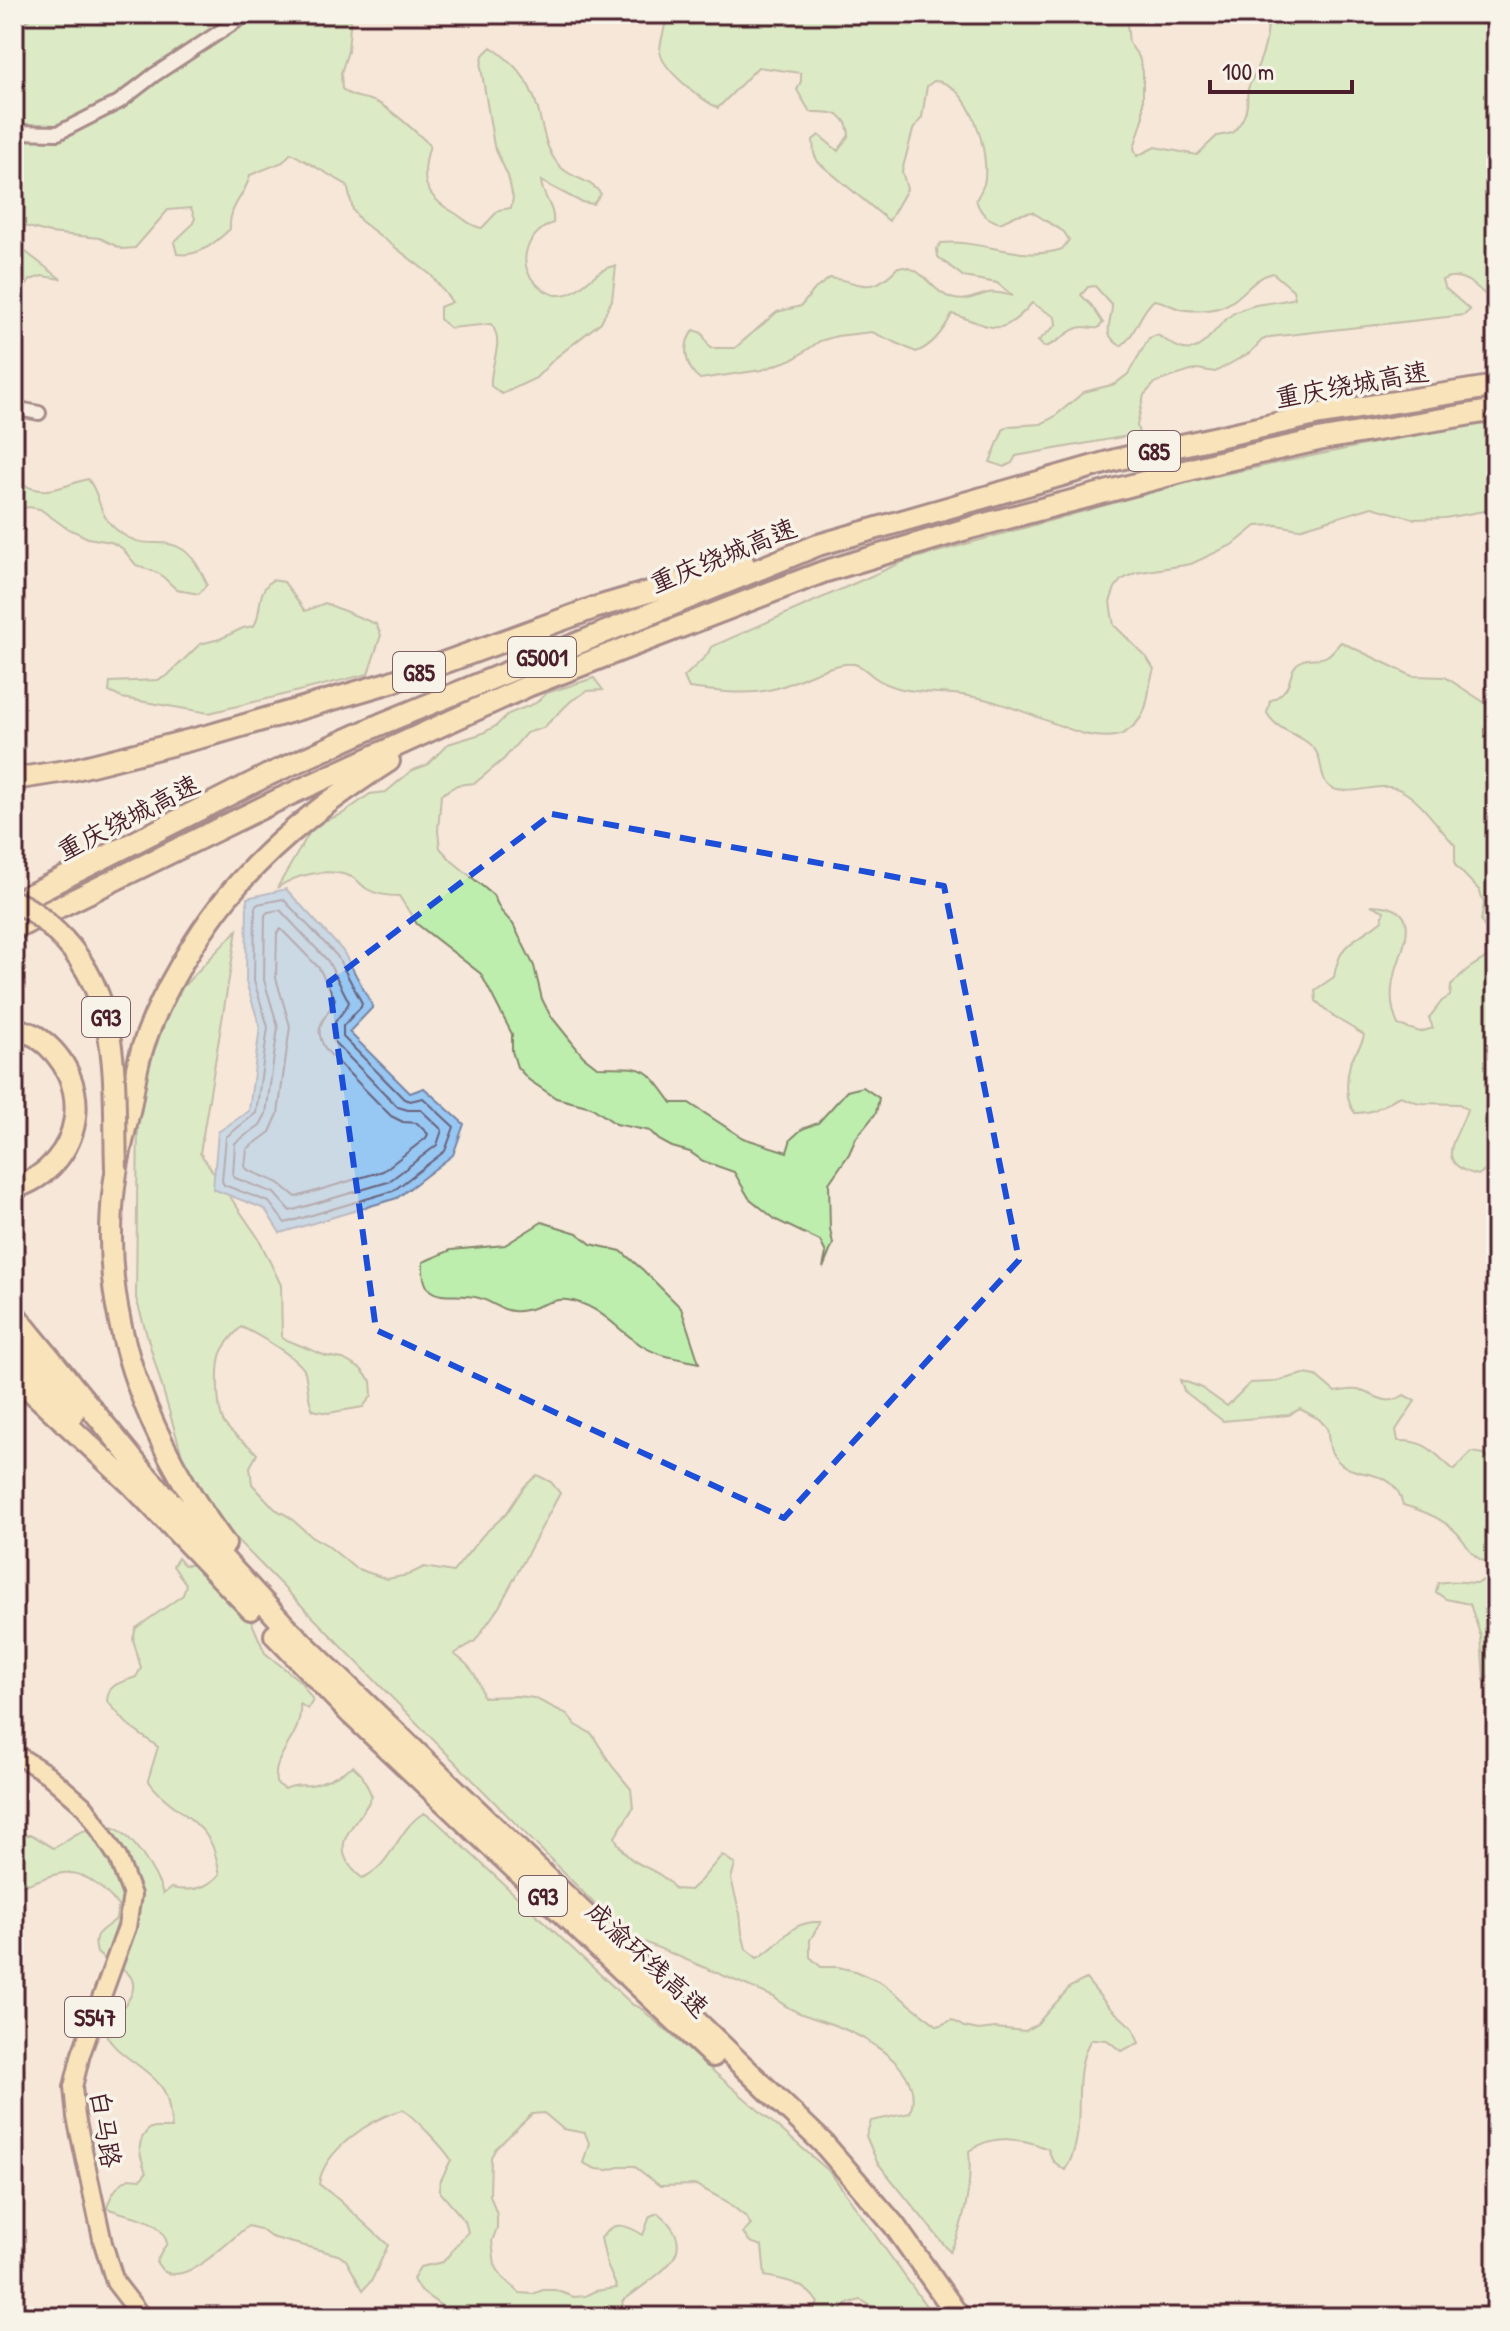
<svg xmlns="http://www.w3.org/2000/svg" width="1510" height="2331" viewBox="0 0 1510 2331" font-family="'Patrick Hand','LXGW WenKai TC',sans-serif">
<style>
.green{fill:#bdeeae;stroke:#84866c;stroke-width:2}
.water{fill:#97c7f3;stroke:#7884a3;stroke-width:2}
.lines{fill:none;stroke-linecap:round;stroke-linejoin:round}
.shore{stroke:#69627b;stroke-width:2}
.minor-casing{stroke:#4a1f2b;stroke-width:18}
.major-casing{stroke:#4a1f2b;stroke-width:22}
.highway-casing{stroke:#4a1f2b;stroke-width:26}
.minor{stroke:#f7f3e8;stroke-width:12}
.major{stroke:#fdde96;stroke-width:16}
.highway{stroke:#fdde96;stroke-width:20}
.highway-bridge-casing{stroke:#4a1f2b;stroke-width:26;stroke-linecap:butt}
.highway-bridge{stroke:#fdde96;stroke-width:20}
.marked{fill:none;stroke:#1d4ed8;stroke-width:6;stroke-dasharray:16 10;stroke-linejoin:round}
.labels{text-anchor:middle;dominant-baseline:central;stroke-width:7;stroke-linejoin:round;paint-order:stroke}
.shield{fill:#f7f3e8;stroke:#7e5f64;stroke-width:2}
.shield-label{font-size:24px;font-weight:bold;fill:#4a1f2b}
.street-label{font-size:26px;fill:#4a1f2b;stroke:#f7f3e8}
</style>
<rect width="100%" height="100%" fill="#f5e7d9"/>
<filter id="ink" filterUnits="userSpaceOnUse"><feTurbulence type="fractalNoise" baseFrequency=".0125" numOctaves="2"/><feDisplacementMap in="SourceGraphic" scale="16" xChannelSelector="R" yChannelSelector="G"/><feConvolveMatrix kernelMatrix="1 2 1 2 8 2 1 2 1" color-interpolation-filters="sRGB"/></filter>
<g filter="url(#ink)">
<path class="green" d="M36 14H351L348 51 341 73 342 89C355 100 364 96 378 103 394 111 417 133 430 145 420 178 423 195 453 212 464 218 469 226 482 228L499 210 511 208 513 198 508 176 494 146 481 67 483 55 491 47C521 67 534 87 541 122 545 137 547 150 557 163 569 179 590 178 601 194L593 204 581 202 541 181C542 197 555 206 553 223 525 234 514 267 540 287 545 291 549 294 556 295 582 297 592 268 616 266L612 300 601 322 554 359 536 378 502 394 491 386C489 364 506 343 491 324L450 328 440 319V307L452 302 431 275 361 221 353 210 347 185 291 153 283 162 250 175C246 195 228 206 230 229 215 243 199 257 177 254L174 242 192 225 195 218 191 208 168 210 135 248 122 249 100 238 50 233 14 223V25L20 26Z
M666 14H1126L1129 43 1139 57 1143 72V119L1134 148 1137 156 1155 147 1197 155 1217 136 1233 133C1239 125 1246 117 1247 105 1248 98 1246 93 1249 86 1257 69 1275 31 1264 14H1474L1496 34V309C1486 293 1462 268 1442 280L1444 287 1470 310 1464 315 1270 337 1262 340 1251 352 1215 372 1197 369 1156 382 1144 395 1137 425 1139 434 1016 456 1012 463 1004 467 990 462 1003 430 1009 426 1041 424 1054 417 1084 392 1115 384 1128 374 1149 338 1157 335C1167 340 1180 352 1192 349 1208 345 1219 322 1234 313 1253 302 1275 304 1295 298L1293 290 1273 273C1251 278 1242 300 1221 307 1209 311 1189 312 1177 308 1168 305 1164 301 1154 300 1139 313 1136 335 1121 346 1100 334 1112 323 1112 305L1095 286 1088 287 1081 295 1092 306 1103 323 1098 328C1093 329 1088 327 1084 327 1068 327 1059 345 1044 347L1038 341 1056 325 1055 317 1032 303C999 341 993 326 952 314 944 330 933 346 916 352L872 332 837 336 820 341 795 358 762 370 700 379C685 368 681 344 694 330L702 333 710 348H735L777 312 801 306 815 289 830 278C863 282 870 297 898 267 923 265 930 291 951 298 965 303 975 296 988 293 996 291 1005 294 1013 296L997 283 964 277 938 257 937 249 941 243C983 239 1020 263 1062 249L1069 240 1064 232 1032 212 1017 215 1000 223C987 219 980 213 976 200 979 195 982 189 984 184 991 154 970 81 934 81L927 86 922 117 913 130 902 171 907 189 889 221 818 162 814 154 813 140 819 135 838 151 849 135C847 110 829 112 810 112L797 90 801 81V73L758 67 718 108C702 100 661 69 660 51 660 39 667 26 666 14Z
M14 243 61 279 42 276 30 280 14 305Z
M1496 418V509L1445 518 1415 519 1372 507 1299 529 1277 525 1256 526 1234 544 1191 564 1135 573 1121 580 1115 588 1110 602 1112 615 1114 625 1147 658 1154 669C1145 693 1153 714 1126 732 1116 739 1095 737 1084 734 1048 723 1005 701 968 696 946 692 924 694 902 689 894 687 881 682 874 677 867 672 863 666 854 664 832 661 795 684 773 689 746 696 716 691 689 688L684 677 707 655 711 647 905 561 1196 480Z
M14 478C20 481 25 486 31 488 50 495 70 483 88 479 102 496 96 514 118 531 144 552 162 536 182 549 194 556 201 572 207 584L199 594 177 590 160 574 136 565 122 548 111 542 88 538 65 527 40 509 29 507 14 510Z
M272 580 284 582 305 611 325 603 376 624 381 635 368 674 209 713 122 698 109 692 110 682 158 680 167 676 200 644 220 639 243 628 254 626C263 610 255 594 272 580Z
M1341 642 1412 676 1445 677 1496 710V1026L1489 1037 1492 1049 1496 1051V1163L1478 1175C1429 1163 1460 1136 1467 1109L1459 1104 1419 1103 1400 1096C1384 1104 1374 1114 1355 1113 1345 1101 1346 1079 1350 1064 1354 1052 1362 1047 1364 1035L1334 1017 1316 1001 1315 990 1334 977C1340 939 1356 942 1382 920L1384 911 1371 905C1430 906 1400 948 1393 981 1390 996 1392 1011 1398 1025L1420 1032 1433 1028 1429 1018 1442 1001 1450 996 1451 986C1457 979 1463 972 1471 967 1482 959 1491 958 1494 944L1481 921 1484 903 1479 890 1455 865V845C1439 829 1423 803 1404 792 1385 779 1359 795 1337 790 1317 785 1325 763 1315 750 1302 733 1278 733 1267 713L1270 701C1299 687 1284 671 1301 661 1309 656 1320 661 1327 656 1332 653 1337 646 1341 642Z
M594 678 603 690 587 691 571 701 543 728 526 733 504 759 475 783 457 785 441 795 438 831 440 848 452 861 493 895 501 911 513 924 534 966 542 999 550 1015 583 1056 597 1067C644 1068 643 1062 672 1103H689L743 1138 787 1152 791 1139 802 1129 818 1123 847 1091 863 1087 879 1098 876 1113 856 1138 849 1154 829 1183 830 1229 833 1244 823 1268 826 1253 820 1241 776 1220 749 1198 734 1172 703 1161 690 1152 672 1147 659 1140 650 1131 616 1124 591 1107 556 1098 529 1080 517 1067 512 1051V1034L481 974 417 924 399 896C388 896 377 895 367 889 362 886 358 880 352 877 329 867 296 874 277 888L314 825 342 814 370 794 386 792 411 771 427 765 448 744 481 734 496 726 508 714 536 703 547 693Z
M237 930 200 1153 259 1239 281 1285 282 1338 326 1356 343 1359 361 1369 371 1381 372 1395 363 1407 328 1413 313 1410C307 1397 308 1385 305 1372 301 1359 255 1333 241 1327 234 1334 225 1343 221 1353 216 1367 217 1411 224 1423 232 1436 247 1442 257 1454L250 1467 252 1484 275 1509 288 1516 311 1536 327 1545 355 1568 387 1579 408 1575 424 1567 453 1572 483 1535 506 1514 524 1487 537 1475 551 1482 560 1493 499 1607 475 1641 454 1654C471 1666 479 1677 483 1697L517 1696 534 1698 567 1714 576 1725 592 1734 612 1766 631 1789 633 1808 615 1837C629 1871 656 1863 675 1889L690 1890 701 1880 722 1855 735 1864 731 1879 740 1914 742 1933 746 1949 757 1958C784 1945 787 1920 821 1922L810 1940V1957L821 1967H838L855 1971 882 1983 938 2026 952 2020 964 2027 979 2030 995 2028 1025 2031 1037 2024 1070 1987 1086 1979 1108 2006 1133 2028 1139 2043 1121 2051 1107 2040 1091 2039C1067 2080 1091 2130 1065 2170L1053 2161 1048 2149C1022 2137 992 2134 969 2151 972 2183 965 2223 950 2252L877 2162 866 2136 871 2121 910 2113C925 2072 874 2042 842 2028 818 2018 793 2015 774 1997L623 1933 194 1496 136 1298 138 1117 146 1076 165 1018 175 995Z
M542 1222 577 1233 591 1244 621 1251 643 1270 681 1308 699 1363C682 1359 661 1357 646 1348 618 1332 601 1304 567 1300 547 1298 533 1313 513 1311 500 1310 491 1301 479 1298 450 1290 421 1309 423 1262L451 1250 505 1245Z
M1304 1374 1316 1376 1335 1392C1343 1391 1354 1388 1361 1391 1379 1396 1386 1407 1404 1395L1415 1401 1396 1430 1398 1441C1428 1440 1433 1453 1454 1470L1472 1452 1484 1454 1496 1463V1559L1488 1563C1469 1556 1469 1545 1456 1532 1443 1519 1421 1510 1403 1505 1393 1460 1350 1486 1332 1453 1328 1447 1329 1436 1327 1428L1319 1419 1300 1409 1289 1415 1223 1421 1184 1391 1180 1380 1200 1387 1227 1406 1250 1383 1272 1382Z
M178 1558 184 1565H196L249 1616 265 1653 300 1681 313 1700 308 1709 300 1704C303 1739 272 1751 276 1783L285 1789C295 1784 300 1786 311 1785 325 1782 341 1774 353 1766L362 1775 372 1796C359 1826 321 1844 362 1878 393 1866 397 1828 424 1813L435 1820 633 2005 639 2007 830 2172 934 2317H905L880 2311 861 2300 849 2303 834 2317H810L818 2303C806 2283 786 2280 765 2276L762 2246 750 2242 743 2233 751 2225 746 2217 726 2201 696 2185 660 2186 634 2166H622L609 2170 596 2169 583 2163 589 2143 585 2133 563 2129 544 2113 532 2114 496 2148 491 2157 490 2195 497 2215V2228L492 2241 495 2265 502 2277 520 2293 533 2294 543 2290H555L574 2297 585 2296 595 2291 617 2288 607 2265 601 2238C613 2220 626 2224 643 2235L650 2216 658 2213C707 2253 654 2275 623 2301L621 2313 629 2317H453C442 2301 421 2298 413 2279L420 2267 443 2262 468 2232 465 2221 440 2192V2182L451 2160C446 2150 413 2116 403 2110 372 2117 323 2151 319 2184L338 2199 388 2245 372 2280 363 2290 346 2260 338 2255 271 2237 260 2229 248 2226C230 2239 190 2284 165 2272 161 2270 159 2265 156 2262L167 2243C160 2216 130 2218 107 2208 111 2194 117 2185 129 2178L141 2179 146 2173C140 2154 134 2143 150 2128H172C169 2113 170 2097 160 2085 143 2063 109 2053 103 2026 117 2014 149 1988 124 1970 115 1964 105 1961 97 1953 91 1931 102 1932 116 1919L118 1906C112 1897 105 1891 96 1884 66 1860 46 1881 14 1888V1835H32L53 1848C65 1843 73 1833 86 1830 92 1828 103 1826 110 1827 130 1829 158 1876 163 1894L171 1888C190 1892 207 1889 220 1874 217 1863 216 1852 211 1843 197 1816 164 1805 148 1780L158 1747 130 1727 107 1701C108 1683 121 1683 136 1677L141 1668 133 1639 136 1628 183 1595 186 1584 173 1566Z
M1496 1567V1672L1484 1680 1481 1637 1470 1604 1446 1599 1436 1592 1438 1583C1453 1579 1463 1583 1478 1583L1488 1578Z"/>
<path class="water" d="M286 889 343 951 373 1007 349 1032 410 1093 424 1088 464 1124 453 1155 397 1198 280 1233 265 1209 213 1189 218 1132 249 1111 260 1027 246 982 247 898Z"/>
<g class="lines">
<path class="shore" d="M283 899 337 956 362 1003 361 1007 343 1026V1037L404 1099 410 1101 423 1098 454 1127 445 1151 393 1191 285 1223 269 1202 224 1185 222 1181 226 1137 256 1113 268 1027 254 981 255 907 258 904Z
M280 910 328 961 349 1002C343 1017 325 1023 335 1043L398 1107 408 1110H421L442 1130 437 1145 388 1182 290 1211 274 1193 235 1178 233 1175 235 1143 260 1125 266 1114 278 1027 264 980 265 915 268 912Z
M281 929 319 968 335 999C326 1020 311 1025 326 1050L391 1116 403 1122 417 1123 428 1134 426 1138 383 1171 296 1197 279 1183 248 1170 245 1167 247 1149 270 1132 278 1114 290 1026 276 978 277 933Z"/>
<defs>
<path id="minor" d="M14 132 58 133 119 102 154 75 247 14
M14 408 39 413"/>
<path id="major" d="M14 1753 47 1774 86 1808 118 1858 132 1895 127 1927 81 2054 73 2087 76 2117 103 2243 115 2282 142 2317"/>
<path id="highway" d="M14 779 72 770 214 734 391 682 594 608 744 564
M14 903 268 775 381 724 818 545 1115 460 1320 414 1496 386
M14 929 282 798 530 685 823 572 970 528 1219 462 1323 439 1496 410
M14 1028C21 1031 31 1033 37 1037 98 1079 84 1166 14 1188
M14 1314 144 1473 287 1628 823 2143 894 2225 959 2317
M14 1343 73 1414
M14 1375 132 1485 251 1609
M225 1544C153 1448 103 1331 112 1208 114 1174 122 1141 130 1107 133 1091 135 1075 139 1060 154 1003 201 925 240 882 284 833 334 796 389 761
M275 1635 351 1714 713 2056"/>
</defs>
<use href="#minor" class="minor-casing"/>
<use href="#major" class="major-casing"/>
<use href="#highway" class="highway-casing"/>
<use href="#minor" class="minor"/>
<use href="#major" class="major"/>
<use href="#highway" class="highway"/>
<defs>
<path id="highway-bridge" d="M14 902C31 908 41 918 54 930 124 994 113 1083 116 1169"/>
</defs>
<use href="#highway-bridge" class="highway-bridge-casing"/>
<use href="#highway-bridge" class="highway-bridge"/>
</g>
</g>
<path d="M0 0H1510V2331H0ZM552 814 944 886 1019 1260 784 1518 376 1330 329 982Z" fill="#f5e7d9" fill-opacity=".55" fill-rule="evenodd"/>
<path class="marked" d="M552 814 944 886 1019 1260 784 1518 376 1330 329 982Z"/>
<g class="labels">
<g class="shield">
<rect x="1128" y="431" width="52" height="40" rx="6"/>
<rect x="508" y="637" width="68" height="40" rx="6"/>
<rect x="393" y="652" width="52" height="40" rx="6"/>
<rect x="82" y="997" width="48" height="40" rx="6"/>
<rect x="519" y="1876" width="48" height="40" rx="6"/>
<rect x="65" y="1997" width="60" height="40" rx="6"/>
</g>
<g class="shield-label">
<text x="1154" y="451">G85</text>
<text x="542" y="657">G5001</text>
<text x="419" y="672">G85</text>
<text x="106" y="1017">G93</text>
<text x="543" y="1896">G93</text>
<text x="95" y="2017">S547</text>
</g>
<g class="street-label">
<text transform="translate(1352 384) rotate(-10)">重庆绕城高速</text>
<text transform="translate(723 555) rotate(-22)">重庆绕城高速</text>
<text transform="translate(128 817) rotate(-27)">重庆绕城高速</text>
<text transform="translate(648 1959) rotate(43)">成渝环线高速</text>
<text transform="translate(106 2129) rotate(81)">白马路</text>
</g>
</g>
<rect width="1510" height="2331" fill="none" stroke="#f7f3e8" stroke-width="48"/>
<rect x="24" y="24" width="1462" height="2283" fill="none" stroke="#4a1f2b" stroke-width="3" filter="url(#ink)"/>
<path d="M1210 80v12h142v-12" fill="none" stroke="#4a1f2b" stroke-width="4"/>
<text x="1222" y="80" font-size="24" fill="#4a1f2b" stroke="#f7f3e8" stroke-width="6" paint-order="stroke">100 m</text>
</svg>
